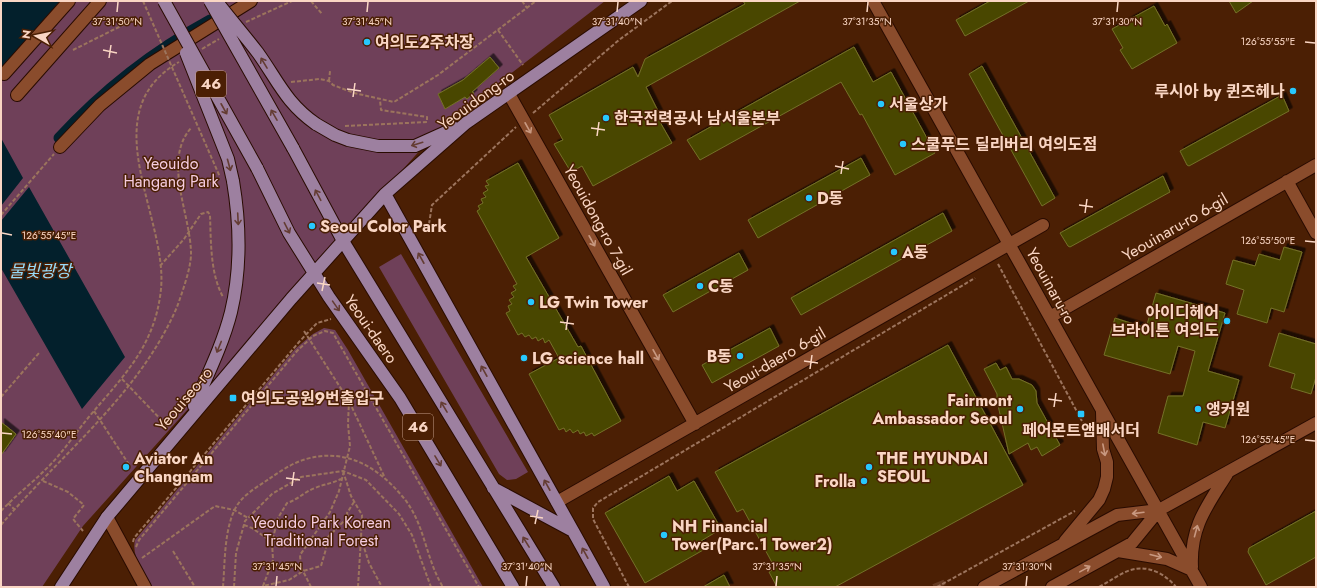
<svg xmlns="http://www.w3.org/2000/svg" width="1317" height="588" viewBox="0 0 1317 588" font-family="Jost,'Noto Sans KR',sans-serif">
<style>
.green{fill:#6f4059}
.water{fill:#03202c}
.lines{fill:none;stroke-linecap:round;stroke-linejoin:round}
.canal{stroke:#03202c;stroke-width:11}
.building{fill:#4a4703;stroke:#747127;filter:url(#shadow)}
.minor-tunnel{stroke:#653a21;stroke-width:12;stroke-dasharray:12 6;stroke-linecap:butt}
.minor-casing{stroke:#290b00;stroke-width:14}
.major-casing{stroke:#290b00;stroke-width:14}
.path{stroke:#9c745d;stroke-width:2;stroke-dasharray:4 2;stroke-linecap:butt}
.minor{stroke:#8a4c2c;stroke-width:12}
.major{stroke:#9d80a0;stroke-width:12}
.major-bridge-casing{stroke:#290b00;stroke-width:14;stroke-linecap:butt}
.path-bridge{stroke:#9c745d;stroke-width:2;stroke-dasharray:4 2;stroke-linecap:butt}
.major-bridge{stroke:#9d80a0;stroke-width:12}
.oneway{stroke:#643c33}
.oneway2{stroke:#c89880}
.ticks{fill:none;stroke:#fad6c4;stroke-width:1.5}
.poi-dot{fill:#27c8fe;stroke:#4b1f04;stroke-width:1.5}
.labels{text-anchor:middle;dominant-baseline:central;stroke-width:3;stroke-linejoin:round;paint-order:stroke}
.shield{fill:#4b1f04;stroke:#c69f8a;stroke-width:1}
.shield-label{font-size:15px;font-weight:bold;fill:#fad6c4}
.poi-label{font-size:16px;font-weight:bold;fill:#fad6c4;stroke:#4b1f04;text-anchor:start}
.street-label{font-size:16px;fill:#fad6c4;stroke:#4b1f04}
.park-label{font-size:16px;fill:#f5cce0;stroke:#4b1f04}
.water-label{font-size:17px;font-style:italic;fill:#96daf8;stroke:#4b1f04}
.ticks-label{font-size:10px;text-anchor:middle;fill:#fad6c4;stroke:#4b1f04;stroke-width:3;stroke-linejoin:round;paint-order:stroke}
</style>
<defs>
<filter id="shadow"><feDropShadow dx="3.5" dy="-3.5" stdDeviation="0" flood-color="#0009"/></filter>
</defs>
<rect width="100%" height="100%" fill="#4b1f04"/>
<path class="green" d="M60 1H605L440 128 83 526 42 587H1V68Z
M401 254 528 472 516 479 507 480 499 474 379 267Z
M324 328 335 330 348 350 483 587H152C144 572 131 557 135 540L295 349 313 334Z"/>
<path class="water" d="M1 1H60L1 68Z
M1 138 23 178 1 206Z
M29 187 125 357 82 409 1 268V221Z"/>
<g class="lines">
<path class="canal" d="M59 138C103 90 153 51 210 20"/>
</g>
<path class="building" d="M743 1H800L646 87 663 121 660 122 672 143 593 186 582 166 571 172 554 144 563 140 549 115 633 67 638 77 645 59 745 4Z
M990 1H1029L965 36 956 20Z
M1229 1H1253L1236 13Z
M1154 6 1165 26 1167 24 1177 43 1132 69 1120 50 1123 48 1112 29Z
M854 47 873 82 891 72 935 153 895 175 862 114 860 115 841 82 700 160 687 140Z
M490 57 499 68 472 92 474 93 467 99 465 97 445 109 438 94 463 80Z
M982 66 1055 198 1042 206 969 74Z
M1282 95 1289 111 1189 166 1187 165 1180 151Z
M861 158 870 175 758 238 748 220Z
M518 163 559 238 526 257 578 347 581 346 621 421 594 436 592 433 586 436 584 432 580 434 578 430 573 433 570 429 566 432 564 428 559 430 529 374 559 358 549 340 545 343 543 338 538 341 536 337 532 339 529 335 525 337 522 333 518 335 506 313 510 311 508 306 512 304 509 300 514 297 511 293 516 290 513 286 517 284 477 211 480 209 478 206 483 203 481 199 486 197 483 193 488 190 485 186 489 185 486 181Z
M1163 176 1170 192 1070 247 1068 246 1060 233Z
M943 213 952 231 801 315 791 298Z
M1284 247 1302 252 1284 312 1271 308 1267 323 1237 314 1244 290 1226 284 1233 260 1255 266 1259 254 1280 260Z
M739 253 748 270 673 312 663 295Z
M1156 293 1225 313 1208 371 1239 380 1225 428 1203 422 1197 445 1158 433 1168 396H1183L1195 351 1178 346 1170 374 1104 355 1115 318 1146 328Z
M770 328 779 346 712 383 702 365Z
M1279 333 1316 344V377L1311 394 1291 388 1295 374 1269 366Z
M948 345 1023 485 835 587H777L769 572 775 568 743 509 737 512 715 472Z
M996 363 1000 370 1006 367 1012 379H1019L1032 385 1036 391 1037 403 1060 445 1042 456 1037 447 1031 450 1028 443 1009 454 997 401V394L984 369Z
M1 422 16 434 1 455Z
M669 476 677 491 694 481 721 529 701 541 705 549 645 583 605 513Z
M1316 511V557L1266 585 1248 552 1249 548Z
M724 575 730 587H703Z"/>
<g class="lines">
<path class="minor-tunnel" d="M938 582 940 587"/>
<defs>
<path id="minor" d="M873 1 1201 587
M4 74 69 1
M509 94 695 424
M17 95 100 1
M60 147 100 105 150 64 251 1
M1287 181 1316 233
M1050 317 1316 165
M557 502 1043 225
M107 517 145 587
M1065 541 1099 500 1104 489 1107 477V462L1103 449 1102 412
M1118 551 1167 559 1192 570
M1192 567C1190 527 1207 506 1227 474
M984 587 1117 515 1159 510 1316 423
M1052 587 1132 543 1159 510"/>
<path id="major" d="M316 124 335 135 348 140 378 146H415L455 128
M293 148 343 241 554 587
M257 168 289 233 329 297 400 398 513 587
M385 194 573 531
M194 406C207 376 223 344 231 312 241 270 240 223 233 181
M493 488 573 531 604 587
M61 587 107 517 291 299 385 194 466 123 641 1"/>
</defs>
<use href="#minor" class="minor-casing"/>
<use href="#major" class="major-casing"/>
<path class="path" d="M311 1 322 14
M522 1 527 8
M246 22 292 1
M498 30 523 65
M202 49 219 39
M73 50 135 19
M329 81 330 71
M291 82 320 79 329 81 333 85 354 93 394 102 438 75 536 1
M533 113 619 40 672 1
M345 126 427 122V117L381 110 380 100
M1 215 54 154
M429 224 432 205 516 127
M998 264 1091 438
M160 266 184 239 201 214 208 212 210 215C211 241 210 273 223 297
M304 331 349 401 385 478
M122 379 168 427
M1 397 39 353
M94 411 130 466
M343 471 351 496 362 515 361 538
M43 481 68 492 84 505 73 519 83 531
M8 503 14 509
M1 511C15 496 31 484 45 470 61 455 74 435 88 418 123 376 155 347 161 289 168 216 91 113 179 62
M1 525C61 454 139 395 177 307 182 293 191 268 191 254 191 215 162 161 191 128
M244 525 252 528 272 542 278 518 287 503C299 499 304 492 315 488 324 484 331 484 341 479
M133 542 134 538 299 342 317 323 331 319
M272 542 273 560 263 586 289 580 303 571 321 566 326 549V539L348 517 347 513 354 502
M136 547 139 540 297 351 313 336 325 331 333 333 479 587
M173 551 195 587
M142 558 215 506 234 510 248 518
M223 587C225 563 224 531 235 509 241 496 257 487 269 479 279 472 291 464 303 460 343 447 376 465 402 496 425 522 425 558 443 587
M234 587 236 553 245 521 272 494 301 477 343 471 366 480 399 514 412 535 431 587
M311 587 301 567 300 555 330 512 339 491 350 446 348 424 349 401
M358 587 361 538 369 563 382 587
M629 587 593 519V508L598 502 975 278
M937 587 1075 511
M1099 587C1121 575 1134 561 1159 573 1165 576 1172 582 1176 587"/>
<use href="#minor" class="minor"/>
<use href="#major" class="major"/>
<defs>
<path id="major-bridge" d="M164 1 257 168
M210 1 293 148
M218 3C231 20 245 36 258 53 278 81 286 103 316 124
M186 53 228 159 233 181"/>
</defs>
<use href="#major-bridge" class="major-bridge-casing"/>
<path class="path-bridge" d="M143 1 220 177"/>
<use href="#major-bridge" class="major-bridge"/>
</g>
<defs><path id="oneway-shaft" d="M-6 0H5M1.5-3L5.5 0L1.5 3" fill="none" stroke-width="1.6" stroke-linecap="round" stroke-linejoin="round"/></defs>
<g class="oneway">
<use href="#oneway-shaft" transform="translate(264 63) rotate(-121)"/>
<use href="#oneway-shaft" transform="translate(224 109) rotate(61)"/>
<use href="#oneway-shaft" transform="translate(274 115) rotate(-120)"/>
<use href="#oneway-shaft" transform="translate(417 144) rotate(163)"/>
<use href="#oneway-shaft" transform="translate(229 165) rotate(75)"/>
<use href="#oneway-shaft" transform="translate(318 195) rotate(-118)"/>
<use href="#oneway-shaft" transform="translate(238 219) rotate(87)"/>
<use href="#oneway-shaft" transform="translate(287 228) rotate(63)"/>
<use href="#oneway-shaft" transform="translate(421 258) rotate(-119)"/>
<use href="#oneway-shaft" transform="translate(336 306) rotate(55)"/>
<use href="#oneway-shaft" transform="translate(219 347) rotate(112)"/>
<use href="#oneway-shaft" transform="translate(484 371) rotate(-119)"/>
<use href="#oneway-shaft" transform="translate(444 407) rotate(-121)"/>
<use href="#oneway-shaft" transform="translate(438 461) rotate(59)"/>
<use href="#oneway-shaft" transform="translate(547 485) rotate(-119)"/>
<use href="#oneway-shaft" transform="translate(526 542) rotate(-122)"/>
<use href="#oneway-shaft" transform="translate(585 553) rotate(-119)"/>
</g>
<g class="oneway2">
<use href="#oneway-shaft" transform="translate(528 128) rotate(61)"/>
<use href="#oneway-shaft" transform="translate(592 241) rotate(61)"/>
<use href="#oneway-shaft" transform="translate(656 355) rotate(61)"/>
<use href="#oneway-shaft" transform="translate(1104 450) rotate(79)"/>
<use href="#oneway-shaft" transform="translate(1138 513) rotate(173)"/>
<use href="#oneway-shaft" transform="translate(1196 531) rotate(-75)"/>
<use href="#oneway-shaft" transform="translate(1156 556) rotate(14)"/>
<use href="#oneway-shaft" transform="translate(1085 569) rotate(-29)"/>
</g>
<path class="ticks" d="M117 12 118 2M367 12 368 2M617 12 618 2M867 12 868 2M1117 12 1118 2M1305 42 1315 43M103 50 117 53M109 58 111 45M347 89 361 91M353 97 355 83M591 128 605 130M597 136 599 122M835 166 849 169M841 174 843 161M1079 205 1093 207M1085 213 1087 199M2 233 12 235M1305 241 1315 242M317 283 330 285M322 291 325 277M560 322 574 324M566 330 568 316M804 361 818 363M810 369 812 355M1048 399 1062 401M1054 407 1056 393M2 433 12 434M1305 440 1315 441M286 478 300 480M292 486 294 472M530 516 543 518M535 524 538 510M276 586 277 576M526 586 527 576M776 586 777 576M1026 586 1027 576"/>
<g class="poi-dot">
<circle cx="367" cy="42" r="4"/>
<circle cx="1293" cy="91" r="4"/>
<circle cx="881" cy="104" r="4"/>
<circle cx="606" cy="118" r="4"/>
<circle cx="903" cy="144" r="4"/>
<circle cx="809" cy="198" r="4"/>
<circle cx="312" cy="226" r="4"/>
<circle cx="894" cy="252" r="4"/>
<circle cx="700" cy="286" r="4"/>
<circle cx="531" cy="302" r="4"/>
<circle cx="1227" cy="321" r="4"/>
<circle cx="740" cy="356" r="4"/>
<circle cx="524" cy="358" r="4"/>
<rect x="229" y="394" width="8" height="8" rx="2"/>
<circle cx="1020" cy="409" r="4"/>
<circle cx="1198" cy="409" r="4"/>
<rect x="1077" y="410" width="8" height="8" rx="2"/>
<circle cx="126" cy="467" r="4"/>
<circle cx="869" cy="467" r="4"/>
<circle cx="864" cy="481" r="4"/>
<circle cx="664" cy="535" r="4"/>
</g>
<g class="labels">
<g class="shield">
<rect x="196" y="71" width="30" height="26" rx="3"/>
<rect x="403" y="414" width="30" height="26" rx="3"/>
</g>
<g class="shield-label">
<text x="211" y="84">46</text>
<text x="418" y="427">46</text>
</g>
<g class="poi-label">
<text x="375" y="42">여의도2주차장</text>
<text x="1285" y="91" text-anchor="end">루시아 by 퀸즈헤나</text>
<text x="889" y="104">서울상가</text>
<text x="614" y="118">한국전력공사 남서울본부</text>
<text x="911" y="144">스쿨푸드 딜리버리 여의도점</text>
<text x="817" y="198">D동</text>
<text x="320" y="226">Seoul Color Park</text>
<text x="902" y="252">A동</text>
<text x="708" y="286">C동</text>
<text x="539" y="302">LG Twin Tower</text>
<text x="1219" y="312" text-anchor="end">아이디헤어<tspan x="1219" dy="18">브라이튼 여의도</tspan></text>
<text x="732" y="356" text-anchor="end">B동</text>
<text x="532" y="358">LG science hall</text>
<text x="241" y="398">여의도공원9번출입구</text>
<text x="1012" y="400" text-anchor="end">Fairmont<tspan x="1012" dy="18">Ambassador Seoul</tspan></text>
<text x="1206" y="409">앵커원</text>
<text x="1081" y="430" text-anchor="middle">페어몬트앰배서더</text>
<text x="134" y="458">Aviator An<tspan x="134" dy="18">Changnam</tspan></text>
<text x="877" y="458">THE HYUNDAI<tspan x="877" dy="18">SEOUL</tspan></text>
<text x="856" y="481" text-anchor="end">Frolla</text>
<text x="672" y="526">NH Financial<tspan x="672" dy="18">Tower(Parc.1 Tower2)</tspan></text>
</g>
<g class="street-label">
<text transform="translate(476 100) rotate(-36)">Yeouidong-ro</text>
<text transform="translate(598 220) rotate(61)">Yeouidong-ro 7-gil</text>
<text transform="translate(1175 227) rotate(-30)">Yeouinaru-ro 6-gil</text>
<text transform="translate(1051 286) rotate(61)">Yeouinaru-ro</text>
<text transform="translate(371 329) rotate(55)">Yeoui-daero</text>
<text transform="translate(775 360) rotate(-30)">Yeoui-daero 6-gil</text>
<text transform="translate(184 399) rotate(-50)">Yeouiseo-ro</text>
</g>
<g class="park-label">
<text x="171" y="163">Yeouido<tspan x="171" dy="18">Hangang Park</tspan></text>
<text x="321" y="522">Yeouido Park Korean<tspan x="321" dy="18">Traditional Forest</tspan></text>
</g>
<g class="water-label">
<text x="40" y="271">물빛광장</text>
</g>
</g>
<g class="ticks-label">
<text x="1117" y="25">37°31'30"N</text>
<text x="117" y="25">37°31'50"N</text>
<text x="367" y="25">37°31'45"N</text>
<text x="617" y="25">37°31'40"N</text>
<text x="867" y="25">37°31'35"N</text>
<text x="1268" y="45">126°55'55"E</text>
<text x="49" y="239">126°55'45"E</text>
<text x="1268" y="244">126°55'50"E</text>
<text x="49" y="438">126°55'40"E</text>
<text x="1268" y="443">126°55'45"E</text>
<text x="277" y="570">37°31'45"N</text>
<text x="527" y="570">37°31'40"N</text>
<text x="777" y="570">37°31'35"N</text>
<text x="1027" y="570">37°31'30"N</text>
</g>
<rect width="1317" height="588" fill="none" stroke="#fad6c4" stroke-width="4"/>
<g transform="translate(36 36) rotate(279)" stroke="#4b1f04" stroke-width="3" paint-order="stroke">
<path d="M0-3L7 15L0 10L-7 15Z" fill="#fad6c4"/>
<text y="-6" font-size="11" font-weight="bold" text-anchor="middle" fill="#fad6c4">N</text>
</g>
</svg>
